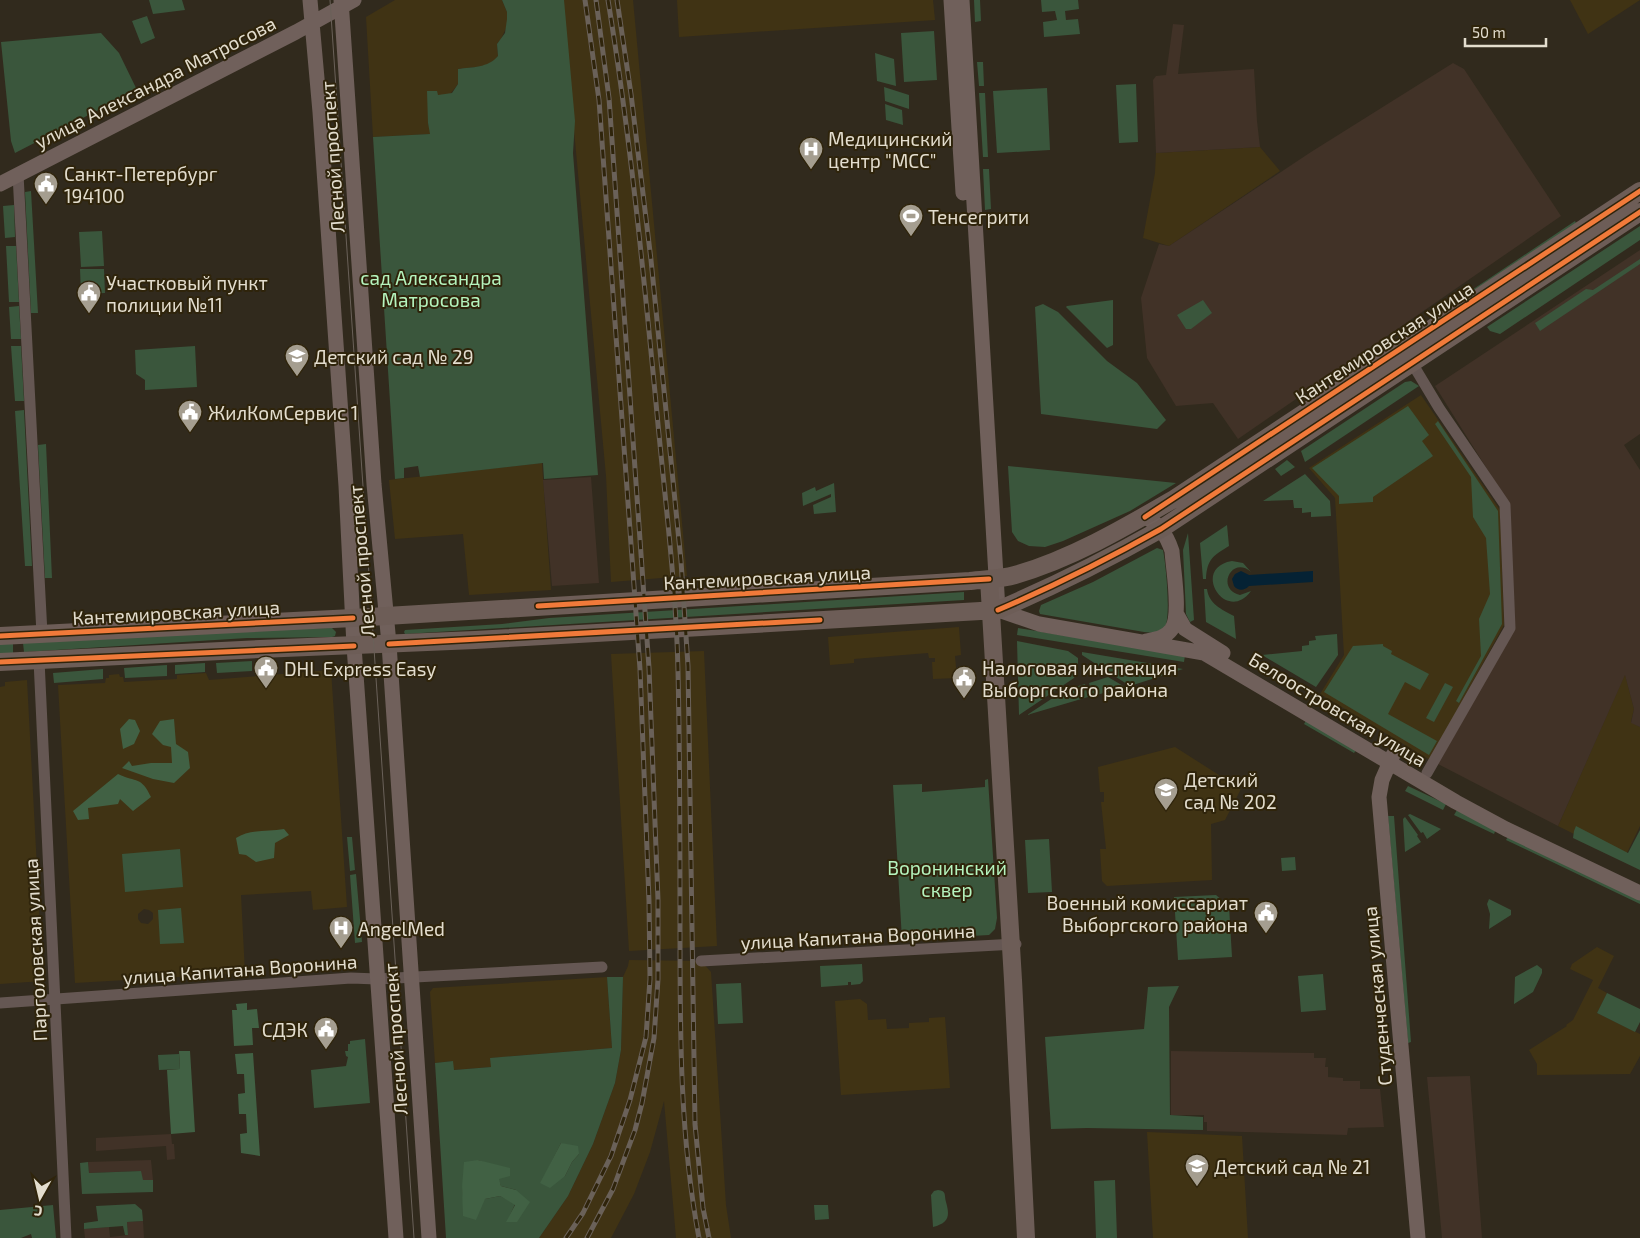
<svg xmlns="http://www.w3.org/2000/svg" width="1640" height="1238" viewBox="0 0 1640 1238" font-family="'Exo 2',sans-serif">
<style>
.built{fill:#403314;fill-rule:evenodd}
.industrial{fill:#413227}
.green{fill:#3a563c;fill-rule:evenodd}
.forest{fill:#416144}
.water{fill:#052234}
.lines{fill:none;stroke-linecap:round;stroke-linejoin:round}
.street{stroke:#655753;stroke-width:11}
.secondary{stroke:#70605b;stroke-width:15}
.primary{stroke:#6d5d57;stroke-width:18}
.tram{stroke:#6a6159;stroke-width:1}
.rail-casing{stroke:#6a6159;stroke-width:5}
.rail{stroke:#2f240b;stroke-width:3;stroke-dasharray:9;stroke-linecap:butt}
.cycleway-casing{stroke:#2f240b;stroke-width:8}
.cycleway{stroke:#f17a3a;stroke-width:5}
.labels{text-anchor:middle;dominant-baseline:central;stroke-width:4;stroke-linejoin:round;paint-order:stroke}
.street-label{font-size:19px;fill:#e3ddce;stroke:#2f240b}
.poi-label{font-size:19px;fill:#e3ddce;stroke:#2f240b;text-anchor:start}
.park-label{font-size:19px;fill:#b5f4be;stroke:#2f240b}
</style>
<rect width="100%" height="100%" fill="#312a1d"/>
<path class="built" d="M395 0H502L507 12V26L501 39 497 44 498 56 495 60 485 66 458 69V84L428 123 431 134 373 137 366 17Z
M562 0H633L687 576 611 582 606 476Z
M677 0H933L935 20 679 37Z
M1570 0H1640L1588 34Z
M1260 147 1280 171 1169 246 1143 238 1155 173 1156 153Z
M1421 395 1500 510 1504 625 1430 760 1320 694 1344 655 1335 498 1309 468Z
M542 463 551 590 469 595 463 534 395 539 389 480Z
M959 627 961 655 955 656 957 678 933 679 932 662H935V658H929L928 653 854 659V663L830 665 828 637Z
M704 651 717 946 629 951 611 654Z
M331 670 347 907 313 910 311 891 241 895 245 973 75 983 58 685 105 683 106 678H109V675L119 674 120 677H123L124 682 177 679V675L206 673 209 680ZM144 909 149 910 153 913V919L148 924 141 923 138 919V914Z
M1625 674 1634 709 1631 722 1640 727V826L1624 859 1558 826Z
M27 680 43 981 0 984V687L5 686V682Z
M1175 747 1241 789 1225 820 1211 824 1212 880 1107 886 1102 881 1100 849H1106L1101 802H1104V792H1100L1098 767Z
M1597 947 1614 956 1598 988 1607 993 1597 1013 1640 1034V1056L1630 1074 1537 1075V1064L1529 1050 1567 1026 1566 1025 1573 1020 1593 980 1570 969 1572 964Z
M629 960 701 961 711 972 726 1205 731 1238H676L664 1101 650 1152 634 1194 611 1238H539L568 1196 593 1144 615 1083 621 1050 623 977 628 966Z
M607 977 612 1048 491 1058V1067L453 1070 452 1061 435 1063 430 992 433 988Z
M860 999 867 1004 868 1020 886 1019 887 1029 909 1028V1023L929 1022V1018L945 1017 950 1088 841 1095 835 1001Z
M1147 1132 1242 1136 1248 1238H1153Z"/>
<path class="industrial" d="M1173 24 1184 25 1178 74 1254 69 1257 121 1260 147 1156 153 1153 80 1156 76 1166 75Z
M1453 63 1464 69 1561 216 1238 439 1213 403 1176 406 1147 358 1141 298 1159 244 1169 246 1311 152Z
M1640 250V434L1624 445 1640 470V727L1631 723 1634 709 1625 675 1558 826 1438 764 1515 629 1509 504 1435 386Z
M591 477 599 583 552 586 543 480Z
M1171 1051 1314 1053V1058H1326L1325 1067H1328V1077L1343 1078V1081H1360V1089H1380L1384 1127 1348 1128 1347 1135 1207 1131V1122H1204V1115H1171Z
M1470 1076 1482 1238H1442L1427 1077Z
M171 1134 172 1144H174L175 1159 167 1160 166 1146 96 1151V1138Z
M151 1160 153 1180H142L140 1171 89 1173 88 1162Z
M143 1221 144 1238H85L84 1229 109 1227 110 1237 128 1235 127 1222Z"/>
<path class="green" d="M149 0H182L185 10 153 14Z
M502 0H564L575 121 573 153 598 475 544 479 543 463 420 477 418 466 404 468V478L395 479 373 137 430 134 428 123 427 91H437L438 95 452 93 458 84V69C472 67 488 68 498 56L497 44 505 33 507 19V12Z
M974 0H980L981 21 975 22Z
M1041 0H1078L1079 9 1065 11 1066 20 1078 19 1080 34 1044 37 1043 22 1057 20 1055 11 1042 12Z
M147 16 155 38 141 44 132 21Z
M934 31 937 80 904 82 901 33Z
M101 33 119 53 137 90 15 153 11 141 1 42Z
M875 53 894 59 896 86 877 81Z
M977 62H983L984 86H979Z
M1136 84 1138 142 1119 143 1116 85Z
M884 87 909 95V109L885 101Z
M1047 88 1050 150 997 153 993 91Z
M979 93H985L988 157H983Z
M885 104 902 110 903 125 886 120Z
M983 169H989L991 209 985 210Z
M31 191 38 313H31L25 192Z
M14 205 15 237 5 238 3 206Z
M1575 221 1577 225 1457 306 1454 302Z
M1640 226V240L1500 334 1490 331 1487 327Z
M102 231 104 266 81 267 79 232Z
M6 246H16L19 302H9Z
M1640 259V264L1540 331 1535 323 1586 289 1593 290Z
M80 269H104L105 293 81 294Z
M1113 300V345L1107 348 1066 307 1067 306Z
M1203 300 1212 313 1191 329H1186L1177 315Z
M1043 304 1058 312 1107 361 1137 383 1166 420 1157 429 1041 414 1035 307Z
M19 306 21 339H11L9 307Z
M11 346H21L24 401H15Z
M195 346 197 387 145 390V380L136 374 135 350Z
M1411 381 1419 386 1305 462 1301 451 1405 382Z
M1408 406 1429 435 1422 441 1433 456 1373 497V502L1339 504V496L1312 468Z
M24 410 32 566H25L15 411Z
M1438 421 1498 511 1502 624 1459 703 1456 701 1481 656 1479 619 1490 594 1486 538 1473 517 1471 477 1435 424Z
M46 444 52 578H45L38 445Z
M1287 460 1295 467 1281 476 1275 469Z
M1008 466 1176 483 1130 511 1063 541 1045 547 1029 546 1018 541 1012 532Z
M1305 474 1330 501 1331 516 1311 517V512L1302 513V508H1294L1293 500 1263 501Z
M834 483 836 512 814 514 813 505 831 497V494L803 506 802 493 815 487 816 491Z
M1227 525 1229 546C1213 556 1207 559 1206 579H1203L1200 543Z
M1188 533 1194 620 1190 622 1186 614 1183 550Z
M1157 548 1163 550C1166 565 1171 615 1165 628L1154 633 1144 632 1040 614 1039 611 1041 605 1093 582Z
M1232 561 1243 563 1251 572C1232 555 1215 589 1240 595L1251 591C1226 625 1190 568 1232 561Z
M1204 589H1207C1209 604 1221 609 1234 616L1236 639 1206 622Z
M964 592V600L405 634 404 632 405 630 502 624 549 618Z
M332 628 336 632 335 636 332 637 247 638 24 652 23 643 246 630Z
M1018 628 1185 655 1184 662 1017 635Z
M1337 634 1338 655 1316 687 1262 655 1302 651V646L1309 645V641L1316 640 1315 636Z
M1017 641 1068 651 1078 658V668L1074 678 1019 715Z
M13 643V653H0V644Z
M1383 644V646L1392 651 1391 654 1429 674 1420 690 1405 682 1388 714 1437 741 1429 755 1324 692 1353 646Z
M1082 652 1183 669 1130 686 1082 655Z
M252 661V671L217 673 216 663Z
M205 663V672L175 674V665Z
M167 665V676L125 678 124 668Z
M103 669V679L54 683 53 673Z
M1108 677 1125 687 1093 696 1089 683Z
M1445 683 1453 687 1434 722 1426 718Z
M1085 684 1088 697 1027 715 1065 690Z
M1307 719 1357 749 1354 753 1304 724Z
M988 779 997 918 995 929 989 935 902 940 893 785 922 784V792L985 787V780Z
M1408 786 1446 804 1443 810 1405 791Z
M1457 810 1496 829 1494 834 1454 815Z
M1410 814 1441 829 1427 839 1423 832 1421 833 1408 815Z
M1388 816H1394L1411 1042 1408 1043Z
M1405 817 1418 835 1417 836 1421 842 1405 852 1403 819Z
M1576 826 1628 853 1640 830V870L1573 838 1574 831Z
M1509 835 1640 897V904L1506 840Z
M347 837H352L355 870 350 871Z
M1049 839 1052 892 1028 893 1025 840Z
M180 849 183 887 125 892 122 854Z
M1295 857 1296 870 1282 871 1281 858Z
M356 874 362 942 355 943 350 875Z
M1216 895 1229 906 1232 957 1178 960 1174 897Z
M1489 899 1511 910V915L1489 929 1490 914 1487 904Z
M181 908 184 943 160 944 158 910Z
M862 964 863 981 860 984 851 985V982H848V985L821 987 820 966Z
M1537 965 1542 969V973L1533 992 1514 1004 1515 977Z
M1323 974 1326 1010 1301 1012 1298 976Z
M607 977H623L621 1050 615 1083 593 1144 568 1196 539 1238H446L435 1063 453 1061 454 1070 491 1067 490 1058 612 1048ZM561 1143 579 1154 572 1162 565 1176 541 1183ZM478 1160C489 1163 498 1176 501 1186L516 1190 517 1222H507L515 1204 500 1196 485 1199 464 1207 462 1187Z
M741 983 743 1023 718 1024 716 984Z
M1179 986 1169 1007 1170 1115 1203 1117V1130L1087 1128 1051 1129 1045 1037 1144 1029 1148 987Z
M1607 993 1640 1009V1022L1635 1032 1597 1013Z
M365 1039 370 1103 314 1108 311 1070 346 1066 348 1057 346 1056 345 1051H348V1044H350V1041Z
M179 1054 180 1069 159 1070 158 1055Z
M88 1162 89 1173 141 1171 143 1180H153V1192L82 1194 80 1163Z
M1115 1180 1117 1238H1096L1094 1181Z
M938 1190C947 1191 944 1195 946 1202 950 1216 949 1223 933 1227L931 1195 934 1191Z
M135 1204 142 1210 143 1221 127 1222 128 1235H125L123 1226 84 1229V1223L98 1221 96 1206Z
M53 1205 56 1238H32L31 1234 21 1238H0V1210Z
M814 1205H828L829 1219 815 1220Z"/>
<path class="forest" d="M129 719 135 720 140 731 134 744 123 749 120 729Z
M174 719 176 744 188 752 190 768 174 783 153 779 122 768 129 761 132 766 151 763H172L171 747 163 745 152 734 160 721Z
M118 774C137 783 141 776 151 797L133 811 120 799 118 804 88 808 89 819 78 820 73 811Z
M284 829 289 835 275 843 274 858 256 862 246 855 239 854 236 838C250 829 268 832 284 829Z
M247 1003V1010L257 1009 259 1028H252L253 1045 234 1046 232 1010H237L236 1004Z
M179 1051H190L195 1132 171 1134 167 1070 180 1069Z
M253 1053 260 1156 241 1153 240 1134 247 1133 246 1114H239L238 1094 245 1093 244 1074H237L235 1054Z
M561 1143 578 1146 579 1154 572 1162 565 1176 550 1188 540 1183Z
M478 1160 510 1168V1176L499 1179 501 1186 516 1190 530 1202 517 1222H506L515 1205 500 1196 485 1199 476 1220 463 1216 462 1187 464 1162Z"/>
<path class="water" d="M1241 571 1249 575 1313 571V582L1249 586C1244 591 1238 591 1234 586L1232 579 1235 574Z"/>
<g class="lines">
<path class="street" d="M18 174 42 634
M1412 363 1439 408 1505 505 1510 628 1427 773
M39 660 66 1238
M701 961 1016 944
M0 1003 351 978 377 979 602 967"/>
<path class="secondary" d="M310 0 320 112 335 329 346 486 354 646 396 1238
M341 0 374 484 389 644 429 1238
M951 0 963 193
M962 0 998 610 1039 624 1204 653 1456 802 1506 829 1640 893
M0 184 296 32 354 0
M1145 517C1159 523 1167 536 1172 551 1173 569 1182 617 1171 630 1165 638 1155 639 1146 641
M1176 613 1185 629 1223 653
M1393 755 1382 780 1379 797 1418 1238"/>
<path class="primary" d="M989 579 1013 980 1026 1238
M0 636 353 618 970 581C985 579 1001 579 1015 575 1071 559 1124 528 1174 499L1640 191
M0 662 260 649 475 640 998 610C1054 586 1108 559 1161 529L1640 212"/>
<path class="tram" d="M330 0 414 1238"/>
<defs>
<path id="rail" d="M608 0C630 134 643 268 656 403 664 492 676 581 678 671 680 758 680 846 680 933 680 1035 680 1138 699 1238
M617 0 631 94 651 260 681 561 688 666 695 1124 703 1208 709 1238
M566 1238 583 1213 611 1156 630 1100 646 1037 650 979 649 901 640 669 599 100 585 0
M587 1238 613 1189 635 1130 642 1103 654 1038 658 979V900L649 668 609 98 596 0"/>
</defs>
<use href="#rail" class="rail-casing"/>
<use href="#rail" class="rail"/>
<defs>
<path id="cycleway" d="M1145 517 1640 191
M538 606 989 579
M998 610C1054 586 1108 559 1161 529L1640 212
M0 636 353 618
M389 644 820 620
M0 662 354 646"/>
</defs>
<use href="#cycleway" class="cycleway-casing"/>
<use href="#cycleway" class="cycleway"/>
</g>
<defs>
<symbol id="hospital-pin" viewBox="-11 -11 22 30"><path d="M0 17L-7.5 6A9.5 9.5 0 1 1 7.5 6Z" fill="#a59e90" stroke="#2f240b"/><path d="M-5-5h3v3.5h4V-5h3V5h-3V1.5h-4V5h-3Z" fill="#fff"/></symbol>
<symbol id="civic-pin" viewBox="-11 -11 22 30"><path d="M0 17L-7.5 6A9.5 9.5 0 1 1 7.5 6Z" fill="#a59e90" stroke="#2f240b"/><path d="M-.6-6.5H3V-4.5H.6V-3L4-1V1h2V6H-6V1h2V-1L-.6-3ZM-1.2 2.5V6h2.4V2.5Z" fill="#fff"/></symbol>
<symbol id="stadium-pin" viewBox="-11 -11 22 30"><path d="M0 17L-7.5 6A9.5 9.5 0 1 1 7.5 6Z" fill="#a59e90" stroke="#2f240b"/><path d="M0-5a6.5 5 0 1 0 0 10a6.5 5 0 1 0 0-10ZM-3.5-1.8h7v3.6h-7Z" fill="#fff"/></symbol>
<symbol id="school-pin" viewBox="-11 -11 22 30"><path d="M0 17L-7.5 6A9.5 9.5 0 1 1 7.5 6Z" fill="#a59e90" stroke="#2f240b"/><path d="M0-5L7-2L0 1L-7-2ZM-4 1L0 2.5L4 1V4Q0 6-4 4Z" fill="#fff"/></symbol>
</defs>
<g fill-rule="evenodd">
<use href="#hospital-pin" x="797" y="135" width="28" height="38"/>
<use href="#civic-pin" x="32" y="170" width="28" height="38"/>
<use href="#stadium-pin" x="897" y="202" width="28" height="38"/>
<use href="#civic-pin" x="75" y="279" width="28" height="38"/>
<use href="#school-pin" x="283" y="342" width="28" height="38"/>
<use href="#civic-pin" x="176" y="398" width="28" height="38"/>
<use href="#civic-pin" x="252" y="654" width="28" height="38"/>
<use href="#civic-pin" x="950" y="664" width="28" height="38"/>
<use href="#school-pin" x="1152" y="776" width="28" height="38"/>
<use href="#civic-pin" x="1252" y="899" width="28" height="38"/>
<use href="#hospital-pin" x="327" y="914" width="28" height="38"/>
<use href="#civic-pin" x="312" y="1015" width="28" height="38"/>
<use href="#school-pin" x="1183" y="1152" width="28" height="38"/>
</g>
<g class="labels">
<g class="street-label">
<text transform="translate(155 82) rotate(-27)">улица Александра Матросова</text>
<text transform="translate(332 157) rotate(-94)">Лесной проспект</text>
<text transform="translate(1384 342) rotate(-33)">Кантемировская улица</text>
<text transform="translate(361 561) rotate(-95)">Лесной проспект</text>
<text transform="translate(767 577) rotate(-3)">Кантемировская улица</text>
<text transform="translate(176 612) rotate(-3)">Кантемировская улица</text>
<text transform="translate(1338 709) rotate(31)">Белоостровская улица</text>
<text transform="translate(858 936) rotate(-3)">улица Капитана Воронина</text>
<text transform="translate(35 950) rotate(-93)">Парголовская улица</text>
<text transform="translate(240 969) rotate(-4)">улица Капитана Воронина</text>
<text transform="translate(1377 996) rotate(-95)">Студенческая улица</text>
<text transform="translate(395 1039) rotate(-94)">Лесной проспект</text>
</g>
<g class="poi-label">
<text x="828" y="138">Медицинский<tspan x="828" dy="22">центр "МСС"</tspan></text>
<text x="64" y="173">Санкт-Петербург<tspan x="64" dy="22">194100</tspan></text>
<text x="928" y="216">Тенсегрити</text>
<text x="106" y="282">Участковый пункт<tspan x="106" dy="22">полиции №11</tspan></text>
<text x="314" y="356">Детский сад № 29</text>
<text x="208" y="412">ЖилКомСервис 1</text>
<text x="982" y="667">Налоговая инспекция<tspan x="982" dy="22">Выборгского района</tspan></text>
<text x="284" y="668">DHL Express Easy</text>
<text x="1184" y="779">Детский<tspan x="1184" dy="22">сад № 202</tspan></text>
<text x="1248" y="902" text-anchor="end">Военный комиссариат<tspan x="1248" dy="22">Выборгского района</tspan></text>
<text x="358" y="928">AngelMed</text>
<text x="308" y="1029" text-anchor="end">СДЭК</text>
<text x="1214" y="1166">Детский сад № 21</text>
</g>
<g class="park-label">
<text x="431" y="277">cад Александра<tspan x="431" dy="22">Матросова</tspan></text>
<text x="947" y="867">Воронинский<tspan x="947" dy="22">сквер</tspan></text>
</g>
</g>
<g transform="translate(40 1198) rotate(188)" stroke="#2f240b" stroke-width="4" paint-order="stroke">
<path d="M0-4L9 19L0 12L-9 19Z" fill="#e3ddce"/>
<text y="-8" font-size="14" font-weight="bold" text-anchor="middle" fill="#e3ddce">С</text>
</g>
<path d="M1465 38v8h81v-8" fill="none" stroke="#e3ddce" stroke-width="2.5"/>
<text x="1472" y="38" font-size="15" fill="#e3ddce" stroke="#2f240b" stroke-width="4" paint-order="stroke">50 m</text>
</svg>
